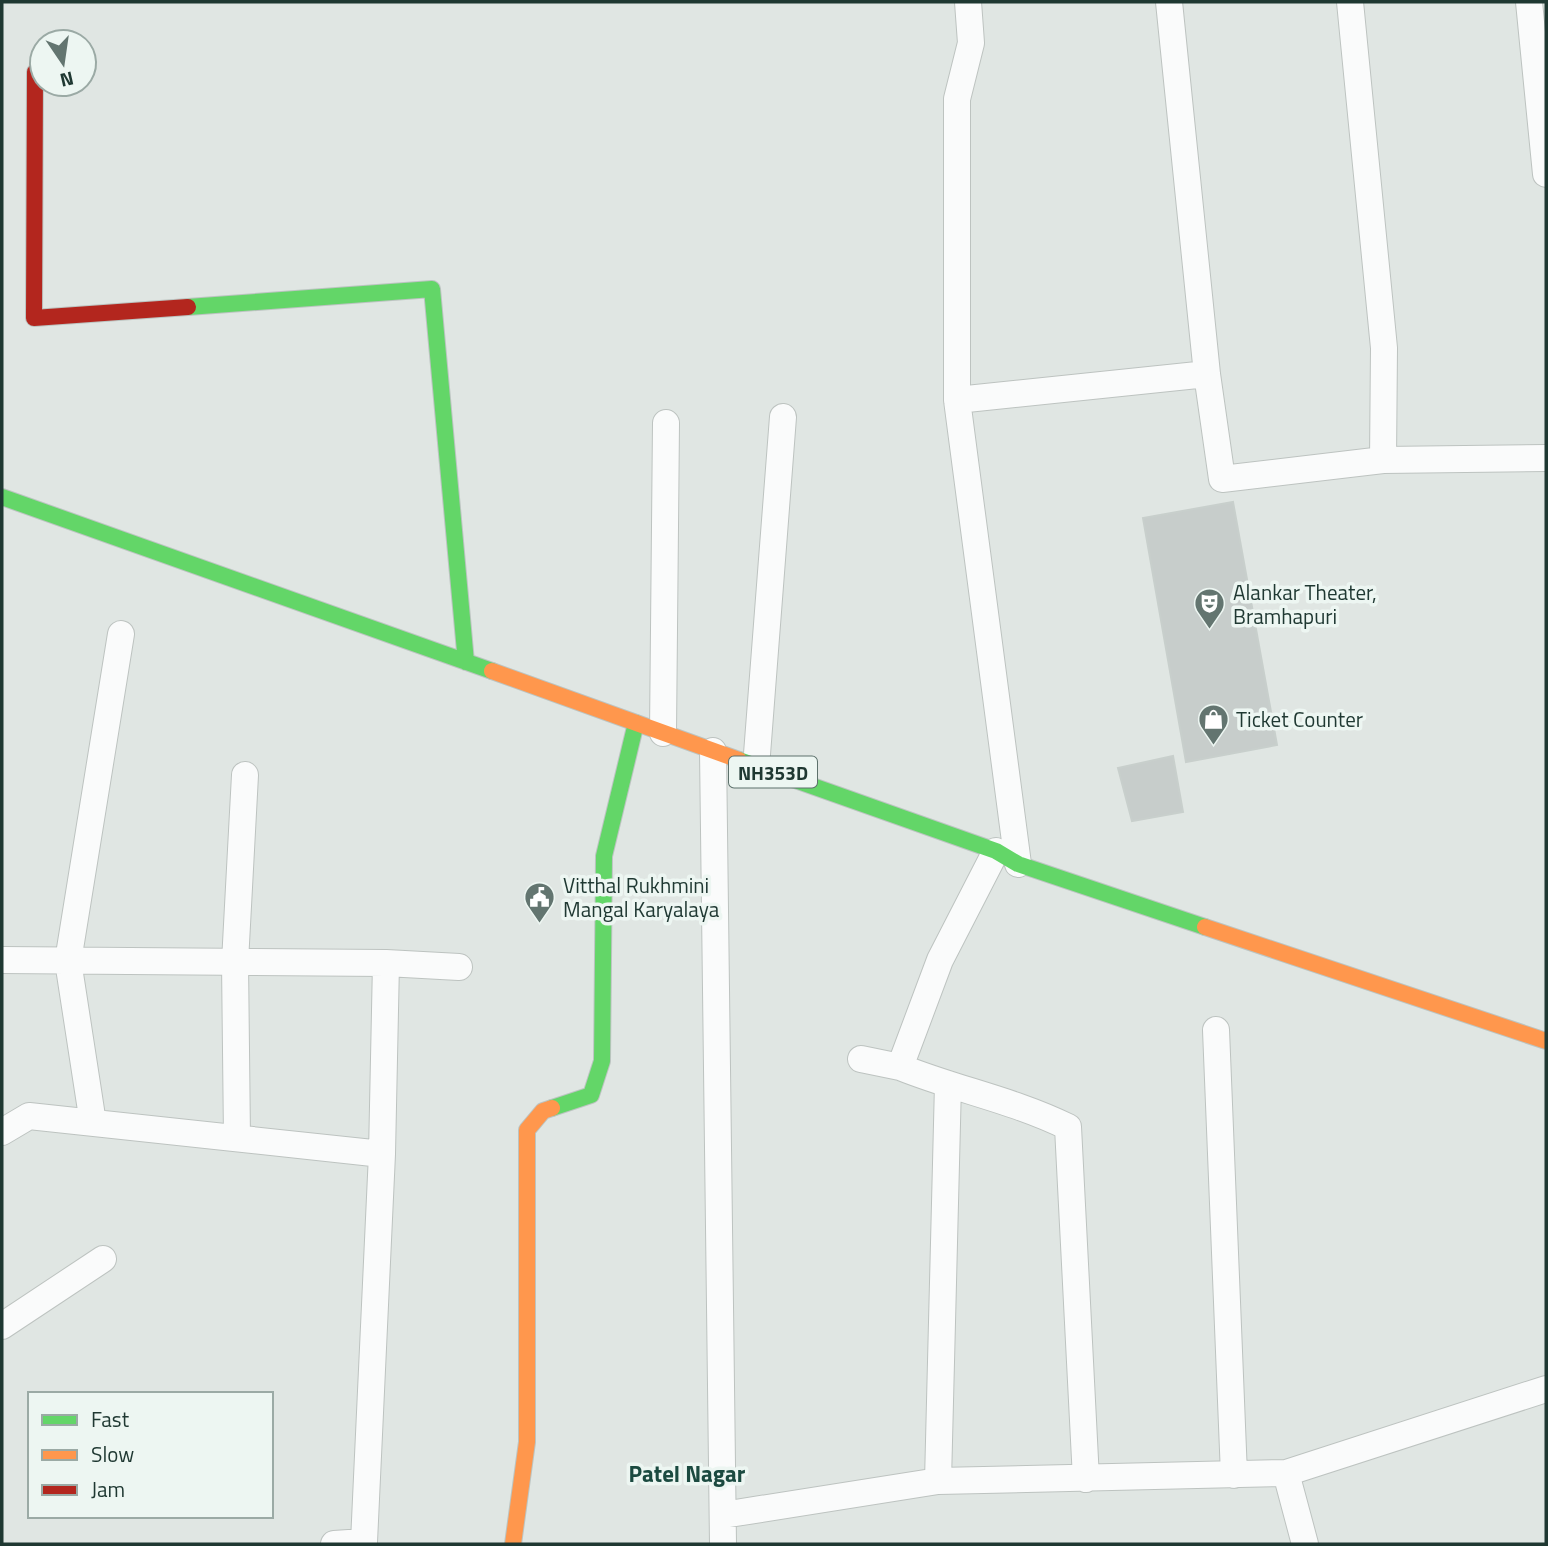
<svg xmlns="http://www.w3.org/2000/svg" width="1548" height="1546" viewBox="0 0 1548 1546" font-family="'Titillium Web',sans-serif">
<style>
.building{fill:#c7cdcb;stroke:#c8cfcc;stroke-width:2}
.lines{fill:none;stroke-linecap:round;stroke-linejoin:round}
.street-casing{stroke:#bdc3c0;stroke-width:28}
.fast-casing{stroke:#bcc4c1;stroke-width:18}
.slow-casing{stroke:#bcc4c1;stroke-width:18}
.jam-casing{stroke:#bcc4c1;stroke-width:18}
.street{stroke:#fafbfb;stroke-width:26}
.fast{stroke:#63d668;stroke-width:16}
.slow{stroke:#ff974d;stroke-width:16}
.jam{stroke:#b3261e;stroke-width:16}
.labels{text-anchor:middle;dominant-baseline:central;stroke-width:7;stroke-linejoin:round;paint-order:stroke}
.shield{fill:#edf6f2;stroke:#5d716c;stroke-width:2}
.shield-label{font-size:19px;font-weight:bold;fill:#1f3832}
.poi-label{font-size:21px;fill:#1f3832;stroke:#edf6f2;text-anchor:start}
.neighbourhood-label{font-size:23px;font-weight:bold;fill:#1b4a40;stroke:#edf6f2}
</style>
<rect width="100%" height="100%" fill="#e0e6e3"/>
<path class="building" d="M1233 502 1277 745 1186 762 1143 518Z
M1173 756 1183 812 1132 821 1118 768Z"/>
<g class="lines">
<defs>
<path id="street" d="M1169 2 1207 374 1222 479 1383 460 1546 458
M1350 2 1384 348 1383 460
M1529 2 1546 174
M957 400V99L971 43 968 2
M663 733 666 423
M713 751 723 1544
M756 767 783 417
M996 851 940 960 900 1067C957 1090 1013 1100 1068 1127L1086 1479
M1018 864 957 400 1207 374
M2 960 386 963 459 967
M1216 1030 1234 1475
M861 1059 900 1067
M93 1123 68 961 121 634
M2 1132 29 1116 382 1154
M237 1138 235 962 245 775
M2 1326 103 1259
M1286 1473 1305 1544
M938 1481 948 1084
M723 1515 938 1481 1286 1473 1546 1389
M334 1544 364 1542 382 1154 386 963"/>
<path id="fast" d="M188 307 432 289 466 662
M2 497 492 671
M739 760 996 851 1018 864 1205 927
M552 1108 591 1095 602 1061 604 856 636 723"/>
<path id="slow" d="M492 671 739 760
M1205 927 1546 1041
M513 1544 527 1442V1130L543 1111 552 1108"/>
<path id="jam" d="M35 72 34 318 188 307"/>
</defs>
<use href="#street" class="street-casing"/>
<use href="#fast" class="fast-casing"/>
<use href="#slow" class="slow-casing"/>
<use href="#jam" class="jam-casing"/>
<use href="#street" class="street"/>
<use href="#fast" class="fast"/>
<use href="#slow" class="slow"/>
<use href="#jam" class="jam"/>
</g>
<defs>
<symbol id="theatre-pin" viewBox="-11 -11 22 30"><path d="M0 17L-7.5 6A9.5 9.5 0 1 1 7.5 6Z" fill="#637570" stroke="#edf6f2"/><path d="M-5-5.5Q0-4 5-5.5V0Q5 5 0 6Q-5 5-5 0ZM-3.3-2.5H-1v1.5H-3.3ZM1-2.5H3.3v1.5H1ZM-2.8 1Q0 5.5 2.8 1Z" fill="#fff"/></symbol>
<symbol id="shop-pin" viewBox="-11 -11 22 30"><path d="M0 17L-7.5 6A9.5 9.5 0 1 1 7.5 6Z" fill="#637570" stroke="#edf6f2"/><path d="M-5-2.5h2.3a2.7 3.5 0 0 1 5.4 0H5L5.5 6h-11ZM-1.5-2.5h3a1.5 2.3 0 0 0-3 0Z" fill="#fff"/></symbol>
<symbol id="civic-pin" viewBox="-11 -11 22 30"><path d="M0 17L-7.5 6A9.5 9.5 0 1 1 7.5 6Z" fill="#637570" stroke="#edf6f2"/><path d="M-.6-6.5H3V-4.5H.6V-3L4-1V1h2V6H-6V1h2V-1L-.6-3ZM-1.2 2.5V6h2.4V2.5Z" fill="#fff"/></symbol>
</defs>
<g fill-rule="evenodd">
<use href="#theatre-pin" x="1192" y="586" width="35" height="47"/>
<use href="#shop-pin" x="1196" y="702" width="35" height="47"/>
<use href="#civic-pin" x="522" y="880" width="35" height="47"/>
</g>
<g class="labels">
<rect class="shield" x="729" y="756.5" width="88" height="31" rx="5"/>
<g class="shield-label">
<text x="773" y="772">NH353D</text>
</g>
<g class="poi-label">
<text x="1233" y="592">Alankar Theater,<tspan x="1233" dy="24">Bramhapuri</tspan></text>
<text x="1236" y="719">Ticket Counter</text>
<text x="563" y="885">Vitthal Rukhmini<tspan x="563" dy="24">Mangal Karyalaya</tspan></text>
</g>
<g class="neighbourhood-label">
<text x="687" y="1473">Patel Nagar</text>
</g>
</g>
<rect width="1548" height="1546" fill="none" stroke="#1f3832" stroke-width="7"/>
<rect x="28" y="1392" width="245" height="126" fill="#edf6f2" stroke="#9baaa5" stroke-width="2"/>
<rect x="42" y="1415" width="35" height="10" fill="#63d668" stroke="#9baaa5" stroke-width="2"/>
<text x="91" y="1427" font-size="21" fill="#1f3832">Fast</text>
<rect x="42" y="1450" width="35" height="10" fill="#ff974d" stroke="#9baaa5" stroke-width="2"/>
<text x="91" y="1462" font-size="21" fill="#1f3832">Slow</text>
<rect x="42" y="1485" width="35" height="10" fill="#b3261e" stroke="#9baaa5" stroke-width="2"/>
<text x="91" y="1497" font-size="21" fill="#1f3832">Jam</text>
<g transform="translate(63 63) rotate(167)"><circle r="33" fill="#edf6f2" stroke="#9baaa5" stroke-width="2"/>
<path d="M0-5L12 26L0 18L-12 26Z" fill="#637570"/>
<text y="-10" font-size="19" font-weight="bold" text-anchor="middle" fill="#1f3832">N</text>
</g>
</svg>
